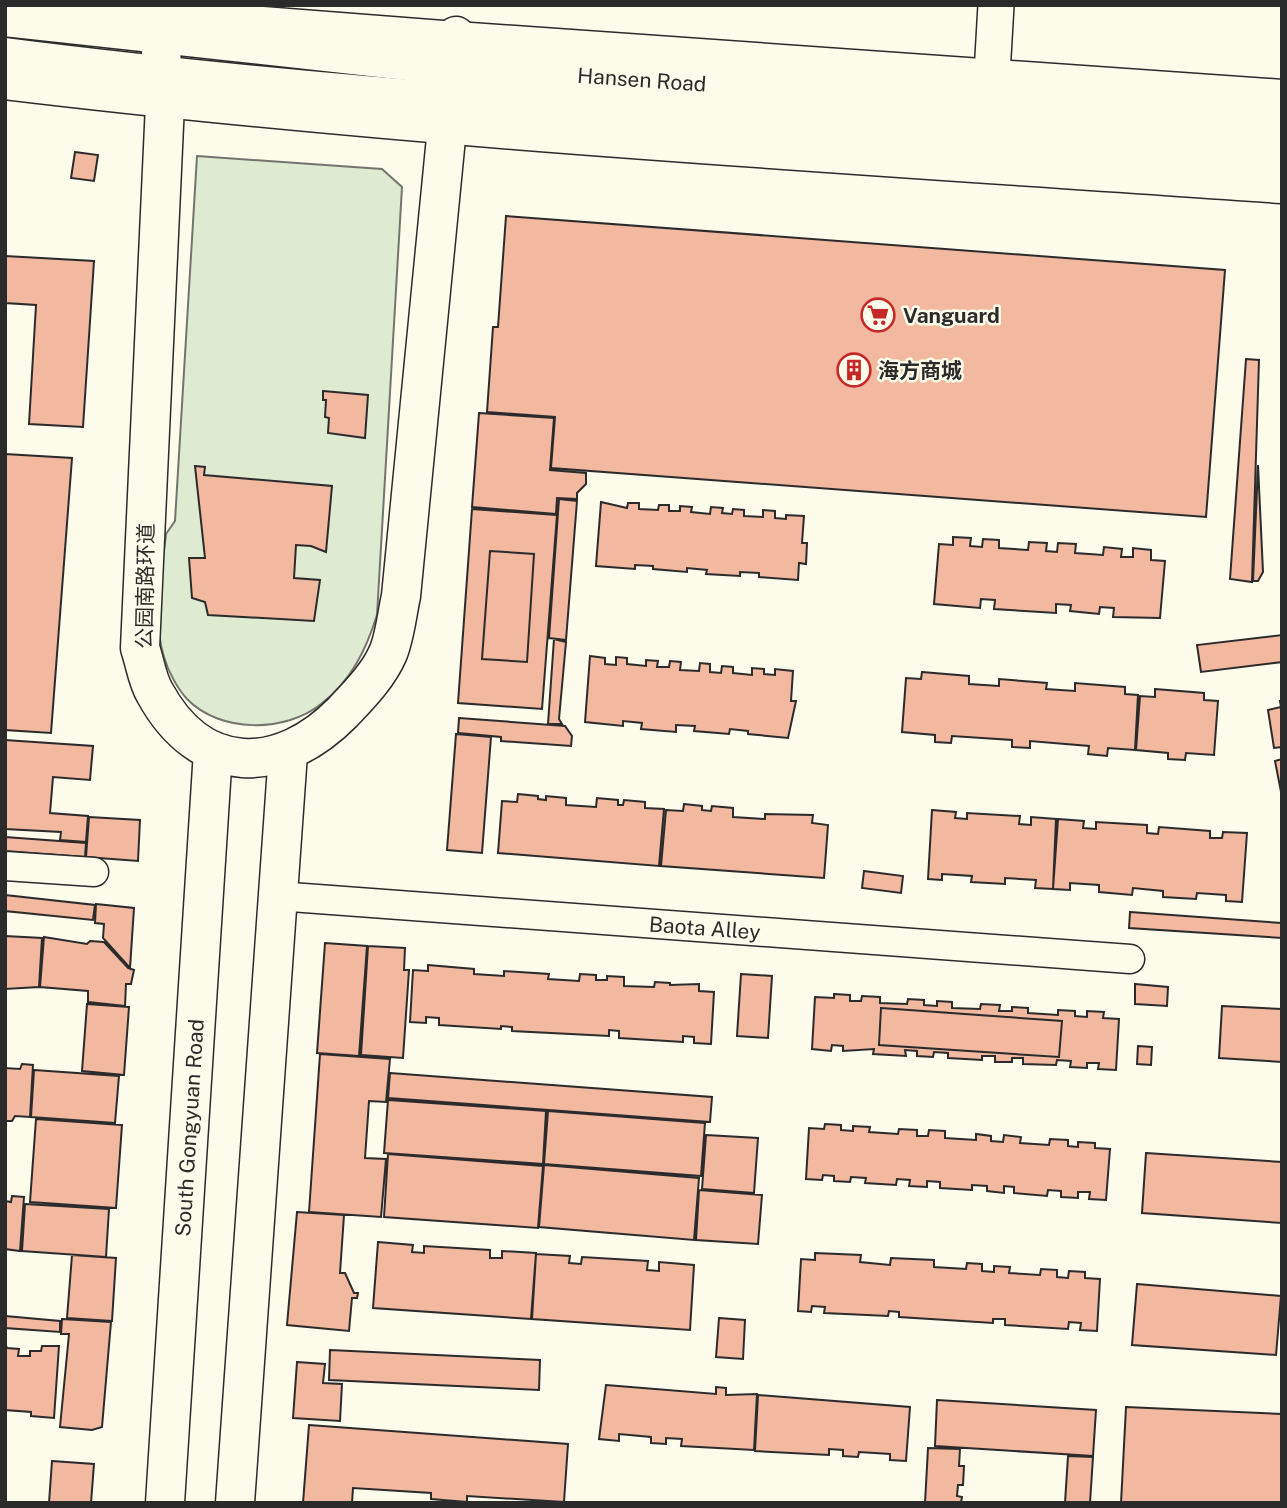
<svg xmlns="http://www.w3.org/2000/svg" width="1287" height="1508" viewBox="0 0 1287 1508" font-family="'Public Sans','Noto Sans SC',sans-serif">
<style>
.green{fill:#deebd1;stroke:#74746e;stroke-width:2}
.building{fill:#f2b8a0;stroke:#2b2b2b;stroke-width:2}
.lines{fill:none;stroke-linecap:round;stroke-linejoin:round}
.minor-casing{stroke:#2b2b2b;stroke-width:31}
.tertiary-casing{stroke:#2b2b2b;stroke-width:38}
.secondary-casing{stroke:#2b2b2b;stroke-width:41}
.minor{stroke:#fdfbea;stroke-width:28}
.tertiary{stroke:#fdfbea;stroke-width:35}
.secondary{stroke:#fdfbea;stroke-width:38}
.labels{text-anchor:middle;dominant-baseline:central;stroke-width:5;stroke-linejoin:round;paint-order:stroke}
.street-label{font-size:21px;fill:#2b2b2b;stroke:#fdfbea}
.poi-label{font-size:21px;font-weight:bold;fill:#2b2b2b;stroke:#fdfbea;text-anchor:start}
</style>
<rect width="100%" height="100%" fill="#fdfbea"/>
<path class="green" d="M197 156 382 169 402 187 377 615C366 650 351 681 321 704 285 733 220 733 187 699 177 688 168 671 164 657 152 619 162 573 166 534L175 521Z"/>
<path class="building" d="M75 152 98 155 94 181 71 178Z
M506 216 1225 270 1206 517 551 468 555 417 487 412 493 327H498Z
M5 256 94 261 83 427 29 424 36 305 5 303Z
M1246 359 1259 360 1252 582 1230 579Z
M323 391 368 395 365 438 328 433 329 418 325 417 326 400H323Z
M479 413 554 418 550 470 586 473V484L577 493V499L557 498 556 514 472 507Z
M5 454 72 458 51 733 5 730Z
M1258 465 1263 572 1258 581H1253Z
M195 466 205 467 204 475 332 486 326 552 311 546 296 545 294 578 320 580 314 621 208 615 205 602 192 598 189 558H205Z
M559 499 577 501 566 640 549 638Z
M601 502 627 508 628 503H639V509L658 510 659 505H669V511H680V506L692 507 691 512 710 514 711 507 723 508 722 513 732 514 733 509 744 510V516L763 517V510L775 511V518L786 519V515L804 516 802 543H807L806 564 799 563 798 580 759 577V573L740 572V576L706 574 707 570 687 568V572L653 569V566L635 565V569L596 566Z
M472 509 557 515 542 709 458 703Z
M953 537 971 538 970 546 982 547 983 539 999 540V548L1028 550 1029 542 1047 543 1046 551 1057 552 1058 543 1076 544 1075 553 1103 555 1104 547 1122 549 1121 557H1133V548L1151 550V560L1165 561 1160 618 1113 617 1114 608 1100 607 1099 614 1070 611 1071 605 1056 604V613L994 609 995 600 981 599 980 608 934 604 939 544 953 545Z
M490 551 534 554 527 662 482 659Z
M1282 635V662L1201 672 1197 645Z
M554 639 566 642 559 719 562 724H548Z
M590 656 605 658V664L616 665V657L627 658V664L646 666V660L658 661 657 667H669L670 661 681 662 680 670 699 671 700 663 710 664V672L721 673 722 666 733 667V673L752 675V668L764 669V674L775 675V669L793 671 791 701H796L788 738 748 734V731L730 729 729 734 694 731 695 726 676 725V732L641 729 642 723 623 721V726L585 722Z
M922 672 969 676V684L999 686V679L1047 683 1046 689 1075 691V683L1125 687V694L1138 695 1135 750 1108 748 1107 756 1088 754 1089 746 1030 741V748L1012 747V740L952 736 951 743 935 742V735L902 732 906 678 921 679Z
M1155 689 1204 693V700L1218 701 1214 755 1186 753 1185 760 1168 759V753L1136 750 1140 696 1155 697Z
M1280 701H1282V747L1274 748 1268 710 1281 707Z
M459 718 565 726 572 736 571 746 501 741V737L458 733Z
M456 734 491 737 482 853 447 850Z
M5 740 93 746 90 780 53 777 50 813 88 816 86 842 60 840 61 832 5 829Z
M1282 759V797L1275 761Z
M518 794 538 796V799L546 800V796L566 798V805L596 807 597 798 618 800V805H623L624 800 645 802V808L664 809 659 866 498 853 502 801 517 802Z
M684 804 702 806V810L711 811 712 806 733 808V817L765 819V814L813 815 812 823 828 825 824 878 661 866 666 810 683 811Z
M932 810 956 812 955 818 967 819V813L1020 816 1019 824 1031 825V817L1056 819 1053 889 1035 888 1036 880 1005 878V884L971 882 972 876 942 874V880L928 879Z
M89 817 140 820 138 861 86 857Z
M1058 819 1084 821 1083 828 1096 829V822L1147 825V833L1158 834 1159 827 1210 831V838H1222L1223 832 1247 833 1242 902 1226 901V895L1197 893 1196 899 1163 897V891L1133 888 1132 895 1099 892V885L1070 883V890L1053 889Z
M5 837 86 843 85 857 5 851Z
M864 871 903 876 901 893 862 888Z
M5 895 95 905 93 920 5 911Z
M96 904 134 908 130 968 103 938 104 924 95 923Z
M1130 912 1282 923V938L1129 928Z
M5 936 42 938 39 987 5 989Z
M44 937 87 944 90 941 104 942 128 968 134 970 131 984H126L125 1006 88 1002V991L40 987Z
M325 943 367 946 359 1056 317 1053Z
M368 946 405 948 404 970H409L403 1058 361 1055Z
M428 965 474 969V974L504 976V971L549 974 548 979 579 981 580 974 596 975V980H607V976L624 977V986L654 987 655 982 670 983V985L699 984V991L714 992 711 1044 694 1043V1037L683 1036V1042L619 1038V1031L609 1030V1036L512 1031V1027L501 1026V1029L439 1025V1018L426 1017V1023L410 1022 413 970 428 971Z
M741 974 772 976 768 1038 737 1036Z
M1135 984 1168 987 1167 1006 1135 1004Z
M834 994 850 995V1001H861L862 996 880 997V1003L907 1004 908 999 924 1000V1005L937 1006V1001L952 1002V1008L980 1009 981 1004 1000 1005 999 1011H1012V1007L1028 1008V1013L1058 1015V1010L1075 1011V1016L1087 1017V1011L1104 1012 1103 1018 1119 1019 1116 1070 1098 1069 1099 1063H1087V1068L1070 1067 1071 1061 1057 1060 1056 1065 1023 1064V1058H1012V1062H995V1056H982V1060L948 1058V1053L934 1052 933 1057 917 1056V1051L905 1050 906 1056 873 1054 874 1049 843 1051V1046L832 1045 831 1051 812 1049 815 997 834 998Z
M87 1004 129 1007 124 1075 82 1071Z
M1222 1006 1282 1009V1062L1219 1058Z
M881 1008 1062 1021 1059 1057 879 1045Z
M1138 1046 1152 1047 1151 1065 1137 1064Z
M320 1054 390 1059 386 1102 369 1101 365 1158 386 1159 381 1217 309 1212Z
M22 1064 33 1065 30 1117 15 1116 12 1121H5V1068L20 1069Z
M34 1070 119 1076 115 1123 31 1117Z
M390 1073 712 1097 710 1122 388 1098Z
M388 1100 546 1111 543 1164 384 1153Z
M548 1111 705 1123 701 1176 544 1164Z
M36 1119 122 1125 116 1208 30 1202Z
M825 1124 841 1125V1130L853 1131V1126L870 1127 869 1132 898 1134 899 1129 917 1130V1136H928L929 1130 945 1131V1138L976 1140V1134L991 1136V1141L1003 1142 1004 1135 1021 1137 1020 1143 1049 1145 1050 1139 1068 1140V1146L1078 1147V1142L1095 1143V1148L1110 1149 1106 1200 1089 1199 1090 1192H1078V1198L1061 1197V1191L1048 1190 1047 1196 1014 1193V1187L1004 1186V1193L987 1191V1186L972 1185V1190L940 1188V1182L927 1181V1187L909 1186 910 1180 897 1179 896 1185 865 1183 866 1178 851 1177 850 1182 834 1181V1176L823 1175 822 1180 806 1179 809 1128 824 1129Z
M706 1135 758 1138 754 1193 702 1189Z
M1146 1153 1282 1162V1223L1142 1213Z
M388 1154 543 1166 538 1228 384 1217Z
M544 1165 699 1178 694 1240 539 1227Z
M699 1190 762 1195 758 1244 696 1240Z
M12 1196 24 1197 20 1251 5 1249V1201L11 1202Z
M25 1204 109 1209 106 1257 22 1251Z
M297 1212 344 1215 340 1273H345L354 1293H358L357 1298H352L349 1331 287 1325Z
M378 1242 413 1245 412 1252 424 1253V1246L490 1250V1258H502V1251L536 1253 531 1319 373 1308Z
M815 1253 861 1255 860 1262 890 1265 891 1258 934 1260V1267L966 1269 967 1263 982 1264V1271L994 1272V1266L1010 1267 1009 1273 1040 1275 1041 1269 1057 1270V1277L1068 1278 1069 1271 1085 1272V1278L1100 1279 1097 1331 1080 1330 1081 1323 1069 1322 1068 1329 1005 1325V1319H993V1323L899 1317V1312L889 1311 888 1316 824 1313 825 1307 812 1306 811 1312 798 1311 801 1259 815 1260Z
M536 1254 570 1256 569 1263 581 1264 582 1257 648 1261 647 1270 659 1271V1262L694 1265 690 1330 532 1319Z
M72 1255 116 1258 112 1321 67 1318Z
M1137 1284 1281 1296 1276 1355 1132 1345Z
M5 1316 60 1321V1332L5 1328Z
M719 1318 745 1320 743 1359 716 1357Z
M62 1319 111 1322 102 1427 92 1430 60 1427 69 1334H61Z
M5 1343 7 1348 19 1349 18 1356H30V1351H41L42 1346H59L54 1418 31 1416V1412L5 1410Z
M330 1350 540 1360 539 1390 329 1380Z
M297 1362 325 1364 323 1383 342 1384 340 1421 293 1418Z
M606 1385 716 1394V1387L726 1388V1395L757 1394 754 1450 681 1446 682 1439 666 1438V1444L651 1443V1437L619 1434V1441L599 1439Z
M758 1395 910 1407 906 1461 890 1460V1454L859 1452 858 1457 843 1456V1450L829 1449V1455L755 1451Z
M937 1400 1096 1410 1093 1456 935 1446Z
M1126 1407 1282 1414V1503H1121Z
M309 1425 568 1444 564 1502 467 1496V1502L431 1499V1493L353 1488 352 1503H303Z
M928 1448 960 1449 959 1466H964L963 1485H958L957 1496 962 1497 961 1503H925Z
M1068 1456 1093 1457 1090 1503H1065Z
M52 1461 94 1464 91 1503H49Z"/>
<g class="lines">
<defs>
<g id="minor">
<path d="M96 5 158 13 456 36 1282 94"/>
<path d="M5 85C429 136 856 159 1282 189"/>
<path d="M5 866 94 872"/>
<path id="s1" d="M277 896 1130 959"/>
</g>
<path id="tertiary" d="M992 74 996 5"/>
<g id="secondary">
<path d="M158 13 165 104 140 648C145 662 147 680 155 693 201 777 280 776 343 712 359 695 378 676 388 653 395 636 397 614 401 596L456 36"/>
<path id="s2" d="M5 17 453 66 1282 124"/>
<path d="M5 57C428 111 856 128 1282 157"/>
<path id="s3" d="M165 1503 213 751"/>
<path d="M235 1503 288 753"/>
</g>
</defs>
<use href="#minor" class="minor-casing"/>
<use href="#tertiary" class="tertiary-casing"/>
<use href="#secondary" class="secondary-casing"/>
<use href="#minor" class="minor"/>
<use href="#tertiary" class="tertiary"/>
<use href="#secondary" class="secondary"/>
</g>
<defs>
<symbol id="supermarket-ring" viewBox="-11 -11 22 22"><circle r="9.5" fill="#fdfbea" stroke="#c62828" stroke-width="1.5"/><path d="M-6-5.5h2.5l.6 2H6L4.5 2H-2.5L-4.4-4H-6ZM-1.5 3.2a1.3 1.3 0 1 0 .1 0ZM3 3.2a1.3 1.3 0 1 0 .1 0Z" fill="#c62828"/></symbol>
<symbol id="building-ring" viewBox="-11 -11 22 22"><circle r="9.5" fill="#fdfbea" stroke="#c62828" stroke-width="1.5"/><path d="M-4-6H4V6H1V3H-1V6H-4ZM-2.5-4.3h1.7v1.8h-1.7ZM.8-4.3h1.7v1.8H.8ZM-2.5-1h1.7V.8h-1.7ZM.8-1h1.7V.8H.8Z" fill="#c62828"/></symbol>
</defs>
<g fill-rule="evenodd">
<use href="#supermarket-ring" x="859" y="296" width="38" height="38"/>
<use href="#building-ring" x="835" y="351" width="38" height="38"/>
</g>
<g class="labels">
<g class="street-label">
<text stroke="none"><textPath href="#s2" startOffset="640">Hansen Road</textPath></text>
<text transform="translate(145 586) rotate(-89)">公园南路环道</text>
<text stroke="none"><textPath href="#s1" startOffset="429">Baota Alley</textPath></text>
<text stroke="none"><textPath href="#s3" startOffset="376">South Gongyuan Road</textPath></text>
</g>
<g class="poi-label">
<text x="903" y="315">Vanguard</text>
<text x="878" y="370">海方商城</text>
</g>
</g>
<rect width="1287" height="1508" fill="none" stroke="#2b2b2b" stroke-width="14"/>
</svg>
